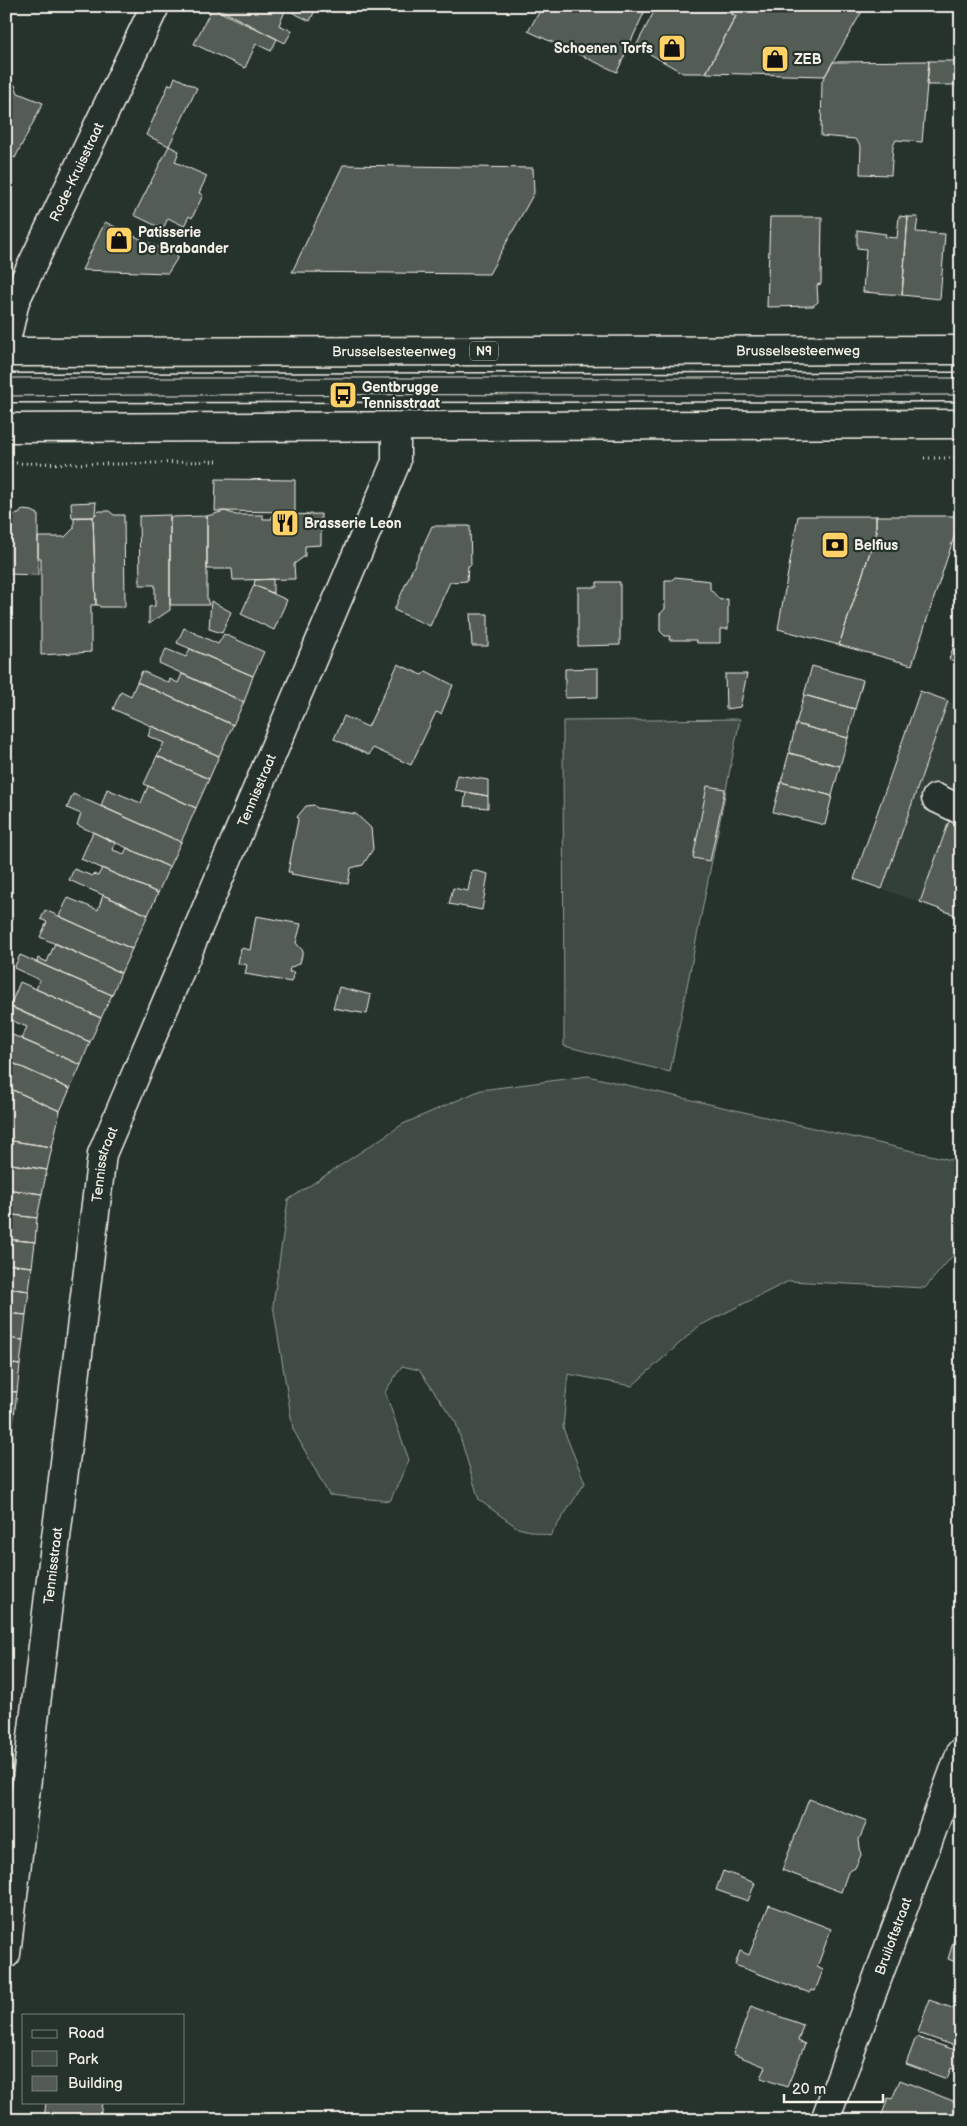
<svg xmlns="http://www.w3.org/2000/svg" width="967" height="2126" viewBox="0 0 967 2126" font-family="'Balsamiq Sans',sans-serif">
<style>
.built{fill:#333f39}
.green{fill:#414b45;stroke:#9a9e96}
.building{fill:#525c55;stroke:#f4f1e8}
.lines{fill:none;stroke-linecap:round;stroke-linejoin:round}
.minor-casing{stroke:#f4f1e8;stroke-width:31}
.major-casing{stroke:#f4f1e8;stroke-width:31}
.path{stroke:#f4f1e8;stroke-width:3;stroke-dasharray:1 4;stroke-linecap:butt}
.minor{stroke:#26332d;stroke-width:28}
.major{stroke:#26332d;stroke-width:28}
.tram{stroke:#f4f1e8;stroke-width:1}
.labels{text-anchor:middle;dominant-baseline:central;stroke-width:4.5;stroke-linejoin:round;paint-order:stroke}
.shield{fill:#26332d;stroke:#b6b8b0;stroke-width:1}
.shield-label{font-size:12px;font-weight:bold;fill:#f4f1e8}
.poi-label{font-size:14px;font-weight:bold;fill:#f4f1e8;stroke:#26332d;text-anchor:start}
.street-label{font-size:14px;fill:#f4f1e8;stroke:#26332d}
</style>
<rect width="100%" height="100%" fill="#26332d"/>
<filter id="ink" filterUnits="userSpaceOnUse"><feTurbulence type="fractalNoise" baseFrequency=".02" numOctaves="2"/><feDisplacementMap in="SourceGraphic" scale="10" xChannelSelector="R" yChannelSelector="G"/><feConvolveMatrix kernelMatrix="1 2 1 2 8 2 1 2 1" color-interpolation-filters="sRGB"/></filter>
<g filter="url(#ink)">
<path class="built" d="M920 691 961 706V917L854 879Z"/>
<path class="green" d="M740 719 670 1072 564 1046 563 721Z
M588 1076 960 1162 961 1246 925 1288 789 1281 699 1326 632 1386 568 1374 563 1428 585 1483 550 1536 518 1528 479 1500 456 1423 419 1370 402 1366 385 1392 409 1460 390 1501 329 1495 293 1429 273 1305 288 1200 403 1124 481 1090Z"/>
<path class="building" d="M213 6H279L286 9 279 25 292 31 285 43Z
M279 6H317L310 21Z
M543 6H647L617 72 528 31Z
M657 6H717L736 16 706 73H683L636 46Z
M717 6H865L825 76 706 73 736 16Z
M212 8 277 39 271 51 256 44 245 68 194 44Z
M929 61 922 142 896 140 893 146 891 175 860 174 861 146 855 139 821 136 822 81 833 62Z
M929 61H961V85H927Z
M175 77 197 88 169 146 146 135 169 84 172 85Z
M6 80 15 85 18 93 43 103 15 158 6 154Z
M169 146 179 151 175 162 207 176 199 193 203 195 192 218 189 216 184 226 168 218 163 229 134 215Z
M343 165 533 168 534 193 489 274 292 272Z
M899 216 908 217 902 295 863 292 866 249 857 248V230L886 234 885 237 897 238Z
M770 217H822L821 284 817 285 818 302 813 306 767 307Z
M908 217H918L916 232 945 234 940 299 902 295Z
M105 222 178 257 168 273 82 270Z
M216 479 295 480V512L215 511Z
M96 502 95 515 93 517 72 518 71 503Z
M22 510 32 511 38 514V575L7 574V515L19 514Z
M99 511H109L114 515H124L125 607H100L99 605H96L93 517Z
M225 511 236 515H263V519H272V515L321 514V545L305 546V556L294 564 295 579 233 580 232 569H207V516Z
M6 512H7V574H6Z
M170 515V610L149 624V607L155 606V585H140L139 516Z
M207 516V599L209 605H170V517Z
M798 516H876V534L839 645 778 629Z
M876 516H961L912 665 839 645 876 534Z
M74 517H93L96 605H91V652L41 655V558H38V537H65L74 528Z
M432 526H470L471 565 468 566 467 581 450 582 430 626 394 610Z
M675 577 710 581V589L720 600 728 599V629H720V643H697L696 640H669L670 636H665L660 631V614L665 609V580H672Z
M273 579V593L254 585 255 580Z
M597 582H620V645L578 646V587H597Z
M254 585 287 600 274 630 241 614Z
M211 601 231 612 222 633 209 629Z
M470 614H488V646H472Z
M184 628 218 644 224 634 264 652 253 676 177 643Z
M959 632H961V664L949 659Z
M166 649 186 657 190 649 253 676 244 702 159 663Z
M398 664 422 675 426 671 453 685 441 714 436 712 411 765 373 748 369 755 334 739 344 716 368 727Z
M812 666 863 680 855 709 804 695Z
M598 668V697L565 698V669Z
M142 671 169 683 170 679 178 683 182 674 244 702 233 725 137 682Z
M725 674H747L740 707 726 709Z
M137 682 233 725 219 756 113 709 121 691 131 696Z
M920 691 948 701 882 889 854 879Z
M804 695 855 709 848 738 796 724Z
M796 724 848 738 840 766 789 753Z
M152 726 219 756 209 779 157 756 164 743 148 736Z
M789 753 840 766 832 796 781 782Z
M157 756 209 779 196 808 144 784Z
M457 775 488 780V796L455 790Z
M781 782 832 796 825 825 773 812Z
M148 786 196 808 181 842 101 806 107 789 141 803Z
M707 786 725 789 710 861 693 858Z
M466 792 488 796V808L464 806Z
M73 794 181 842 169 867 77 825 81 814 67 808Z
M314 805 317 808 356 814 371 828 373 849 363 865 351 868 348 884 291 874 292 872H288L298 820 297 817 306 806Z
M949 821 961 825V917L920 902Z
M93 832 115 843 113 850 124 854 127 848 169 867 158 893 81 859Z
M102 868 158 893 148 915 69 880 74 869 92 876 94 874 98 876Z
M472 870 488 874 482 910 449 904 453 888 468 891Z
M103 895 148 915 132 949 59 916 68 898 98 910Z
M45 910 132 949 121 973 40 937 47 922 41 919Z
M256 916 301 924 296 943 303 951 300 963 290 968 289 972H294L291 982 245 974 247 965 238 963 241 948 250 950Z
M55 943 121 973 112 995 37 962 38 958 47 962Z
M20 955 112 995 101 1018 36 989 40 980 14 968Z
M20 982 101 1018 90 1042 10 1006Z
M339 987 371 995 367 1014 333 1008Z
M6 1005 90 1042 81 1065 21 1039 27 1027 6 1018Z
M6 1032 81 1065 70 1089 6 1060Z
M6 1060 70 1089 60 1111 6 1087Z
M6 1087 60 1111 52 1147 6 1140Z
M6 1140 52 1147 47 1170 6 1163Z
M6 1163 47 1170 42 1194 6 1189Z
M6 1189 42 1194 37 1218 6 1214Z
M6 1214 37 1218 35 1242 6 1239Z
M6 1239 35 1242 32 1267 6 1264Z
M6 1264 32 1267 29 1291 6 1288Z
M6 1288 29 1291 26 1315 6 1313Z
M6 1313 26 1315 23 1340 6 1338Z
M6 1338 23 1340 20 1365 6 1363Z
M6 1363 20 1365 17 1392 6 1391Z
M6 1391 17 1392 9 1456H6Z
M6 1456H9L6 1481Z
M809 1799 867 1821 859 1840 861 1855 855 1868 848 1872 841 1892 782 1870Z
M723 1871 755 1883 748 1901 716 1890Z
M769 1905 831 1929 817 1967 823 1970 815 1991 811 1990 810 1993 735 1965 740 1951 749 1955Z
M959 1923 961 1924V1964L948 1959Z
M929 2000 961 2011V2048L918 2033Z
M751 2006 803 2025 798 2041 805 2044 787 2087 761 2078 766 2067 733 2054Z
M916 2037 961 2052V2072L951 2068 947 2079 906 2064Z
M900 2080 958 2103 952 2120H880L888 2098 892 2099Z
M46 2102H102L100 2120H44Z"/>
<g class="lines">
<defs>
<g id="minor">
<path id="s1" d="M6 341 15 301 155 6"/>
<path d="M6 388 961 387"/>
<path d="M936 798 961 810"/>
<path id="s2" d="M6 1954 102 1154 396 462V427"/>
<path id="s3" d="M825 2120 961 1752"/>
</g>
<g id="major">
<path id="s4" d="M6 352 961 350"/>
<path d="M6 428 961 424"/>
</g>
</defs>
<use href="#minor" class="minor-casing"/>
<use href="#major" class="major-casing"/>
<path class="path" d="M924 458H961
M6 463 122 464 218 461"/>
<use href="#minor" class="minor"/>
<use href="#major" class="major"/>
<path class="tram" d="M6 378H961
M6 396C324 393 643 396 961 395"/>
</g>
</g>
<defs>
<symbol id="shop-square" viewBox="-11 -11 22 22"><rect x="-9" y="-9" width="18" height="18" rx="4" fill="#ffd166" stroke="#26332d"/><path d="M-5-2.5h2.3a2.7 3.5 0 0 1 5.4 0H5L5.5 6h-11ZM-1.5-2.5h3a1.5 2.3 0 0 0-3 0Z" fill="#111"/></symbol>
<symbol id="bus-square" viewBox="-11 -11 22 22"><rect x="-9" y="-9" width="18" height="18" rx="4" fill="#ffd166" stroke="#26332d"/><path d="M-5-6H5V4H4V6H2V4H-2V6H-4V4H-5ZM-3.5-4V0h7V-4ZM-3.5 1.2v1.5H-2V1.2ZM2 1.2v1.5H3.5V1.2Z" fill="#111"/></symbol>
<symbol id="restaurant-square" viewBox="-11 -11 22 22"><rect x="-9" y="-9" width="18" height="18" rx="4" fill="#ffd166" stroke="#26332d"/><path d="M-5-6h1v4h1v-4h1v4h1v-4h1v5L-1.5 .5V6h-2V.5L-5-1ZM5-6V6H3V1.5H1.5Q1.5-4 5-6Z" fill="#111"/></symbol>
<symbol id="bank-square" viewBox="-11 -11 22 22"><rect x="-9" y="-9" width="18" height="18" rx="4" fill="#ffd166" stroke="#26332d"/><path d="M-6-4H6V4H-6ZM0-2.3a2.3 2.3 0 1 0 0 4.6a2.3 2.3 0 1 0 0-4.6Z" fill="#111"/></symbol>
</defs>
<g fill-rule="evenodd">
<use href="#shop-square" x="656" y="32" width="32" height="32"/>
<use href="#shop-square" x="759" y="43" width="32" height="32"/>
<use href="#shop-square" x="103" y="224" width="32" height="32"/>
<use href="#bus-square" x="327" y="379" width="32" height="32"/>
<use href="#restaurant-square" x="269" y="507" width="32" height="32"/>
<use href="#bank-square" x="819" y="529" width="32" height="32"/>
</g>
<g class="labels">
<rect class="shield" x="470" y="341.5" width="28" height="19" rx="4"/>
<g class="shield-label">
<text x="484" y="351">N9</text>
</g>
<g class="poi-label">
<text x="653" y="48" text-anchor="end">Schoenen Torfs</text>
<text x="794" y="59">ZEB</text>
<text x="138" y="232">Patisserie<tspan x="138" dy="16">De Brabander</tspan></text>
<text x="362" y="387">Gentbrugge<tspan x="362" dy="16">Tennisstraat</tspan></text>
<text x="304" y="523">Brasserie Leon</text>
<text x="854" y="545">Belfius</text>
</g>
<g class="street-label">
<text stroke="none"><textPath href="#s1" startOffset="184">Rode-Kruisstraat</textPath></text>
<text stroke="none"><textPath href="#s4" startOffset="792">Brusselsesteenweg</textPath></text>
<text stroke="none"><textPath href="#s4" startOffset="388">Brusselsesteenweg</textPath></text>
<text stroke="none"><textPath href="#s2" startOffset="1201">Tennisstraat</textPath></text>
<text stroke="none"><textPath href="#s2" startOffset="796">Tennisstraat</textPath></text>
<text stroke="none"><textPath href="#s2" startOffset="391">Tennisstraat</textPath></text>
<text stroke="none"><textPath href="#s3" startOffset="196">Bruiloftstraat</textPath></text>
</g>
</g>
<rect width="967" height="2126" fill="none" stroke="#26332d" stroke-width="25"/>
<rect x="12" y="12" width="942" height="2101" fill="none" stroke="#f4f1e8" stroke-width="2" filter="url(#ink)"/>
<rect x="22" y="2014" width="162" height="90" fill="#26332d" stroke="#787f78"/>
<rect x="32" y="2030" width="25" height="8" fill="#26332d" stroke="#787f78"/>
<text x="68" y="2038" font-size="15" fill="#f4f1e8">Road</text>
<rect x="32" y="2051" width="25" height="15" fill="#414b45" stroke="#787f78"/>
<text x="68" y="2064" font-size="15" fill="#f4f1e8">Park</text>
<rect x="32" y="2076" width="25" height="15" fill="#525c55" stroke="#787f78"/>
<text x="68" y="2088" font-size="15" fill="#f4f1e8">Building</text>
<path d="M784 2094v8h99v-8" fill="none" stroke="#f4f1e8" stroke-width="2.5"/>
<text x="792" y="2094" font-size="15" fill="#f4f1e8" stroke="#26332d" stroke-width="4" paint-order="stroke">20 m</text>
</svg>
